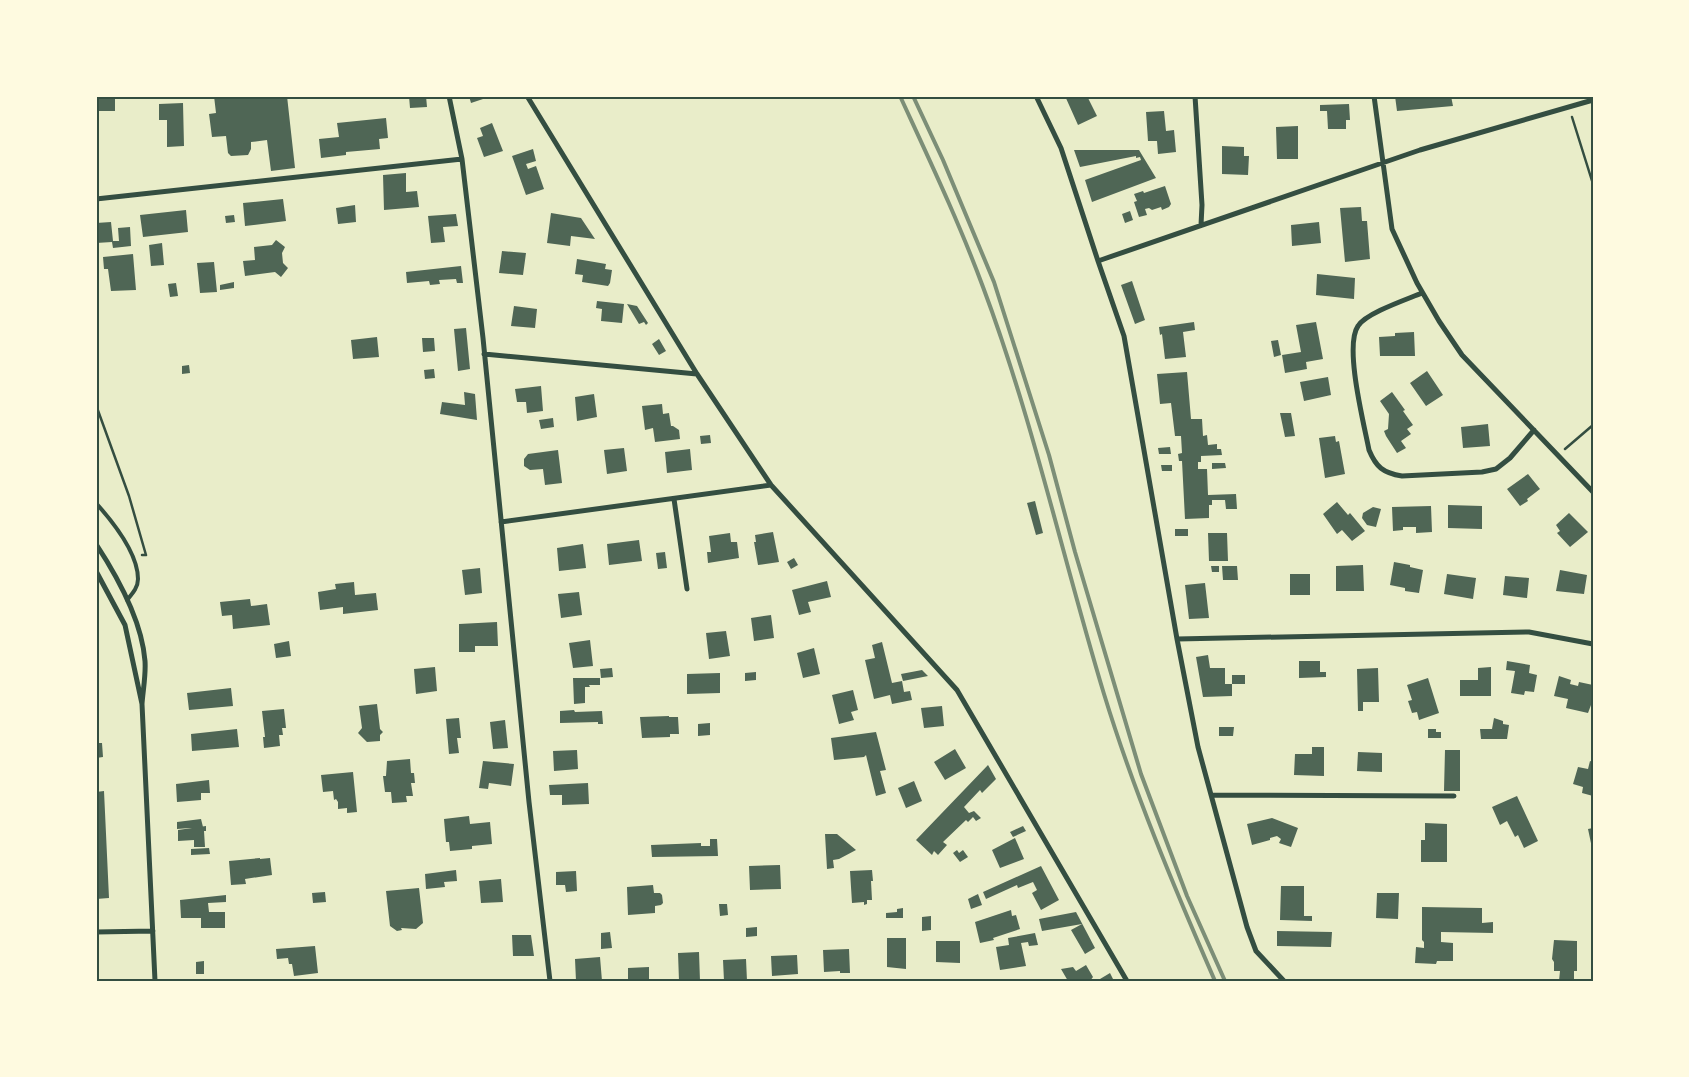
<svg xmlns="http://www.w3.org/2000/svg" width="1689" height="1077" viewBox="0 0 1689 1077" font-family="'Fira Sans Condensed',sans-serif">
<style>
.building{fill:#4f6655}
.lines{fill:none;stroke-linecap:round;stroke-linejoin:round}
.path{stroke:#344e41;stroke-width:2.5}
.service{stroke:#344e41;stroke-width:4}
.minor{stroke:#344e41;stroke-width:5}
.rail{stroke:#7c8e77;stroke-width:4}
.neatline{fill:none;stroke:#344e41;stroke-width:2}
</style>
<rect width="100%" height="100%" fill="#e9edc9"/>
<path class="building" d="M96 96H115V111H96Z
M214 96H287L295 168 271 171 267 140 251 142V149L248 155 231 156 228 153 226 136 212 137 209 114 216 113Z
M409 96H426L427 107 410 108Z
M469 96H486V98L471 103Z
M1065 96H1087L1097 116 1078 125Z
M1395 96H1451L1453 106 1397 111Z
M183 103 184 146 167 147V120H159V104Z
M1349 104 1350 120H1346V129H1328L1327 111H1320V105Z
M1164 111 1166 131 1174 130 1176 152 1158 154 1157 141H1148L1146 112Z
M386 118 388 138 379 139 380 149 346 152V155L321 158 319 139 339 137 337 123Z
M492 123 503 151 484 157 477 138 483 136 480 128Z
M1298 126V159H1277L1276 127Z
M1222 146 1244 147V156H1249L1248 175 1222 174Z
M533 149 536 161 526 164 528 169 536 166 544 189 526 195 512 156Z
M1074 150H1139L1156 178 1092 202 1085 180 1141 160 1140 157 1136 158V156L1080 167Z
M406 173V192L417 191 419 207 384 210 383 175Z
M1165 186 1171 204 1169 207 1162 210 1161 207 1152 210 1149 208 1145 209 1147 215 1139 217 1134 202 1137 201 1134 194 1143 191 1144 193Z
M283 199 286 221 245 226 243 203Z
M355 205 356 222 338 224 336 208Z
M1361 207 1362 221H1367L1370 259 1345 262 1340 208Z
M186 210 188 232 143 237 140 215Z
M1130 211 1133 220 1125 223 1122 214Z
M551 213 581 218 595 239 571 236 570 246 547 243Z
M456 214 458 226 443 227 445 242 431 243 428 216Z
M234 215 235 222 226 223 225 216Z
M111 222 113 241H119L118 228 130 227 131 246 113 248 112 242 96 243V223Z
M1319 222 1321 243 1292 246 1291 225Z
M276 240 285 247 282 253 283 263 288 268 281 277 275 272 245 276 243 261 255 260 254 247 272 245Z
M162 243 164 265 151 266 149 245Z
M502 251 526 253 523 275 499 273Z
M133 254 136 290 111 291 108 269H104L103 257Z
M577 259 606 264 605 269 612 270 610 283 608 286 582 282 583 275 575 274Z
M214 262 217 292 200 293 197 263Z
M461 266 463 283H457L456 279 439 280 440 284 430 285 429 281 407 283 406 272Z
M1317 274 1355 278 1354 299 1316 295Z
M1132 281 1145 320 1135 324 1121 285Z
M234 282V288L220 290V285Z
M176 283 178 296 170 297 168 284Z
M597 301 624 304 622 323 601 321 602 309 596 308Z
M627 304 637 306 648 323 646 325 644 322 639 324Z
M514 306 537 309 535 328 511 326Z
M1194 322 1195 330 1183 332 1186 357 1165 359 1162 334 1160 335 1159 327Z
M1316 322 1323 359 1306 362 1307 369 1285 373 1282 355 1301 352 1296 325Z
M466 328 470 369 458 371 454 329Z
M1414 332 1415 356H1380L1379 337 1395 336V333Z
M377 337 379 357 353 359 351 340Z
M422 338H434L435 351 423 352Z
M659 339 666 351 659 355 652 344Z
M1278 340 1281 355 1274 357 1271 341Z
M189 365 190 373 182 374V366Z
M434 369 435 378 425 379 424 370Z
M1427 371 1443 395 1426 406 1410 383Z
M1187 372 1191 419H1202L1203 436 1207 435 1208 445 1217 444V449H1221L1222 455 1201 456V462H1198V469H1207L1208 495 1236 494 1237 509H1226L1225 500H1212V505H1209V518L1185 519 1182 461H1179L1178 454 1182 453 1181 436H1175L1171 403 1160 404 1157 374Z
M1328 377 1331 395 1304 401 1300 382Z
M541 386 543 411 527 413 526 402H517L515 389Z
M464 392 475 394 477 420 440 414 442 402 465 405Z
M1392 392 1405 410 1403 411 1413 425 1407 429 1411 434 1401 441 1406 448 1397 453 1386 436 1384 431 1388 429 1389 414 1380 401Z
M594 394 597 417 577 421 575 397Z
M662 404 663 414 669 413 671 426H673L679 430 680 439 655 442 653 428 645 430 642 406Z
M1280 413H1291L1295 436 1285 437Z
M553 418 554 427 541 429 539 420Z
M1488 424 1490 446 1463 448 1461 427Z
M710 435 711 443 701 444 700 436Z
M1335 436 1336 442 1339 441 1345 474 1325 478 1319 438Z
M1170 447 1171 454H1159L1158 448Z
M624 448 627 471 607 474 604 450Z
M690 449 692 470 667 473 665 452Z
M558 450 562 483 545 485 543 469 530 470 524 466V459L528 454Z
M1212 463H1225L1226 468 1212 469Z
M1161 465H1172V471H1162Z
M1528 474 1540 489 1527 499 1528 501 1520 506 1507 489Z
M1035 501 1043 533 1036 535 1027 503Z
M1337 502 1348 515 1350 513 1365 531 1352 541 1342 530 1337 534 1323 514Z
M1448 505 1482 506V529L1448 528Z
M1431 506 1432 532 1416 533V527H1403V530L1393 531 1392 507Z
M1373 507 1381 509 1376 527 1367 525 1362 518 1363 513Z
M1569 513 1588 532 1570 547 1557 533 1560 531 1556 525Z
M1175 529H1188V536H1175Z
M773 532 779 562 758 565 754 542H756L755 535Z
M730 533 731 542H737L739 558 708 563 707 552H711L709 536Z
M1208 533H1227L1228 561H1209Z
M639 540 642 561 609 565 607 544Z
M583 544 586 568 559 571 557 548Z
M665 552 667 568 658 569 656 553Z
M794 558 798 565 791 569 787 562Z
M1394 562 1410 565V567L1423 570 1419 593 1405 591V588L1390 585Z
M1363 565 1364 591H1336V566Z
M1211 566H1219V572H1212Z
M1222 566H1237L1238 580H1223Z
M480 568 482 593 465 595 462 570Z
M1560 570 1587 575 1584 594 1556 591Z
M1290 574H1310V595H1290Z
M1447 574 1476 578 1473 599 1444 594Z
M1505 576 1529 578 1527 598 1503 595Z
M827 581 831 597 808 602 811 612 799 615 792 590Z
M354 582 355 595 376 593 378 610 343 614V607L320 610 318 592 336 589 335 584Z
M1205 583 1209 618 1189 619 1185 585Z
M579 592 582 615 561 618 558 594Z
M250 599 251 606 267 604 270 625 233 629 232 615 222 616 220 602Z
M771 615 774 638 754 641 751 618Z
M497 622 498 646H475V652H459V624Z
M726 631 730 656 709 659 706 633Z
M590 640 593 666 573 668 569 643Z
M289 641 291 656 276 658 274 644Z
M882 642 892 683 902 681 904 692 910 691 912 700 892 704 890 695 874 699 865 660 875 658 872 645Z
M814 648 820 674 803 678 797 653Z
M1208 655 1210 668H1225V684H1232V696L1203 697 1196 657Z
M1299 661H1320V672H1326V677L1299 678Z
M1507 661 1530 665 1529 673 1537 675 1534 692 1525 691 1524 695 1511 693 1515 671 1506 670Z
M435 667 437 691 416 694 414 669Z
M1491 667V696H1460V680H1478V668Z
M612 668 613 677 601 678 600 669Z
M1378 668 1379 702H1363V711H1358L1357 669Z
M922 670 928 676 903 681 901 674Z
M756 672V680L745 681V673Z
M720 673V693L687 694V674Z
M1232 675H1245V684H1232Z
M1559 676 1571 680 1570 684 1578 686 1579 682 1593 685V706L1591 705 1588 713 1566 708 1568 699 1554 696Z
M573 678H600V685H589L590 687H585V703L574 704Z
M1428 678 1439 713 1419 720 1417 712 1412 713 1408 701 1412 700 1407 685Z
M231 688 233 706 189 710 187 693Z
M853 690 858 710 851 712 854 720 839 724 832 695Z
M377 704 380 729 383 732 380 735V741L367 742 358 733 362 728 359 706Z
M942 706 944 726 924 728 921 708Z
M284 709 286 728H282L283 735H279L280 746 264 748 263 737H265L262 711Z
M574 710 575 712 602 711 603 724H598V722L560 723V711Z
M669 716V717H678L679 734H670V737L642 738 640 717Z
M459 718 461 738H457L459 753 449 754 446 719Z
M1494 718 1503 721V724L1509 725 1507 739H1481L1480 729H1492Z
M505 720 508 748 493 749 490 722Z
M710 723V735L698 736V724Z
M1219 727H1234L1233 736H1219Z
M237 729 239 747 192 751 191 734Z
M1428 729H1436V732H1441V738H1428Z
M876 732 886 770 880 771 886 793 876 796 866 755 864 757 834 760 831 738Z
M96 743H102L103 757 96 758Z
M1312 747H1324V776L1294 775 1295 754H1312Z
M955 749 966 768 945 780 934 762Z
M577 750 578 769 554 771 553 751Z
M1445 750H1460V791H1444Z
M1358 752 1382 753V772L1357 771Z
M410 759 411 773H414L415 783H411L413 796H406L407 802 392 803 391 792H385L383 776H386L387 761Z
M483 761 514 764 511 786 489 783 488 789 479 788Z
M1590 761 1593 762V796L1582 793 1583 787 1573 784 1578 767 1588 769Z
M988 765 996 779 982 793 980 790 964 807 969 813 974 811 981 818 976 821 973 817 968 822 966 820 943 842 947 845 938 855 934 851 932 855 916 840Z
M353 772 357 812 347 813V808L338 809V802L336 799 334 800 333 791 323 792 321 775Z
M209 780 210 793H201V800L177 802 176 784Z
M914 781 922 801 906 808 898 788Z
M588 783 589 804 562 805V795H550L549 785Z
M104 791 109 898 96 899V792Z
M1517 796 1538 841 1524 848 1518 835 1515 837 1507 821 1500 825 1492 807Z
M469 816 470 824 490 822 492 844 472 846V849L450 851 449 842H446L444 819Z
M1272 818 1298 828 1291 847 1279 843 1281 839 1277 836 1270 838V840L1252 845 1247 824Z
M201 819 203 827 177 829V822Z
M1425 823 1447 824V862H1421V840H1425Z
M206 826V831H204L205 847H194V840L178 841V830Z
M1023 826 1026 831 1013 837 1010 832Z
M1593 828V848H1592L1588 829Z
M825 834H837L856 850 839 859 833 860 834 868 827 869Z
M1015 838 1024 859 1000 868 992 850Z
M710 839H717L718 856 652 857 651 845 701 843V846H710Z
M209 848 210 854 191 855V849Z
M957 850 959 853 963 850 968 857 960 862 953 853Z
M260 858V859L270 858 272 875 245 879 246 884 231 885 229 861Z
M780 865 781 889 750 890 749 866Z
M1041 866 1059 900 1041 910 1032 893 1037 890 1033 882 1018 888 1017 885 986 899 983 892Z
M456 870 457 881 444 882 445 887 426 889 425 874Z
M872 870 873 881H871L872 900H867V904L864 905V902L852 903 850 871Z
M576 871 577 891 566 892 565 885H556V872Z
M501 879 503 902 481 903 479 881Z
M653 885 654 893H660L662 895 663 903 661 905 655 906V913L628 915 627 887Z
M1281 886H1304V916H1312V921L1280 920Z
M419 888 423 923 416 929 401 928 402 930 397 931 390 926 386 891Z
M325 892 326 902 313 903 312 893Z
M1377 893H1399L1398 919 1376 918Z
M978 894 982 905 971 909 968 899Z
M226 895V902L208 903 209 912H225V928H201V918H181L180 900Z
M719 904H727L728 915 720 916Z
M1422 907 1482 908V923L1493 922V933L1441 932V942L1453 943V961H1437L1436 964 1415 963 1416 947 1424 948V942L1422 940Z
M903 908V918H886V913L897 912V909Z
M1011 910 1012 916 1016 915 1020 929 993 938 994 940 980 943 975 922Z
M1076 912 1095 948 1085 954 1071 930 1082 924 1042 931 1039 919Z
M931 916V930L922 931V917Z
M757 927V936L746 937V928Z
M1277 931 1332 932 1331 947 1277 946Z
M610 932 612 948 601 949V933Z
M1035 933 1038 945 1029 946 1028 942 1021 943 1026 966 1000 970 996 947 1009 945 1008 938Z
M512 935H531L534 956H513Z
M887 938H906V969L887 967Z
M1554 940 1577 941V971H1574V981H1559L1560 971H1554V962L1552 959Z
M936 941H960V963L936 962Z
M315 946 318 973 294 976 292 964H289L288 958 277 959 276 949Z
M849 949 850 973H840V971L824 972 823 950Z
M699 952 700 981H679L678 953Z
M797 955 798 974 772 976 771 956Z
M600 957 602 981H576L575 959Z
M746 959 747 981H724L723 960Z
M204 961V974H196V962Z
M1086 965 1093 977 1090 981H1068L1061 969 1073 967 1076 971Z
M649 967V981H628V968Z
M1110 973 1114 981H1101L1100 979Z"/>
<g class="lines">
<path class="path" d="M1572 117 1593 184
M96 405 129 496 146 555H142
M1565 449 1593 425"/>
<path class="service" d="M96 503C113 522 138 554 138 579 138 588 132 594 127 600"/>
<path class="minor" d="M449 96 462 159 483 338 529 802 550 981
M527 96 697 374 771 485 957 690 1127 981
M1036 96 1061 148 1098 261 1124 336 1177 639 1198 747 1247 927 1256 951 1284 981
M1195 96 1202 205 1201 225
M1374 96 1392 229 1417 283 1439 321 1462 355 1593 492
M96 199 462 159
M1098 261 1420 150 1593 100
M1422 293C1408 299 1366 313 1358 326 1344 346 1364 424 1369 450 1376 467 1383 473 1402 476L1482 472 1496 469 1510 458 1534 430
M484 354 697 374
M674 499 687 589
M501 522 771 485
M96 544C117 576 142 622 145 661 146 675 143 690 142 704L125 625 96 571
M1177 639 1529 632 1593 644
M142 704 155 981
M1212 795 1454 796
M96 932 153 931"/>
<path class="rail" d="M900 96C929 159 959 222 983 287 1033 420 1063 559 1104 694 1134 792 1174 887 1215 981
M913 96 943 160 994 282 1049 455 1075 552 1141 774 1187 896 1225 981"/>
</g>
<rect width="1689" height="1077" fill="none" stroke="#fefae0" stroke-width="195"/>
<rect x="98" y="98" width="1494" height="882" class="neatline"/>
</svg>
